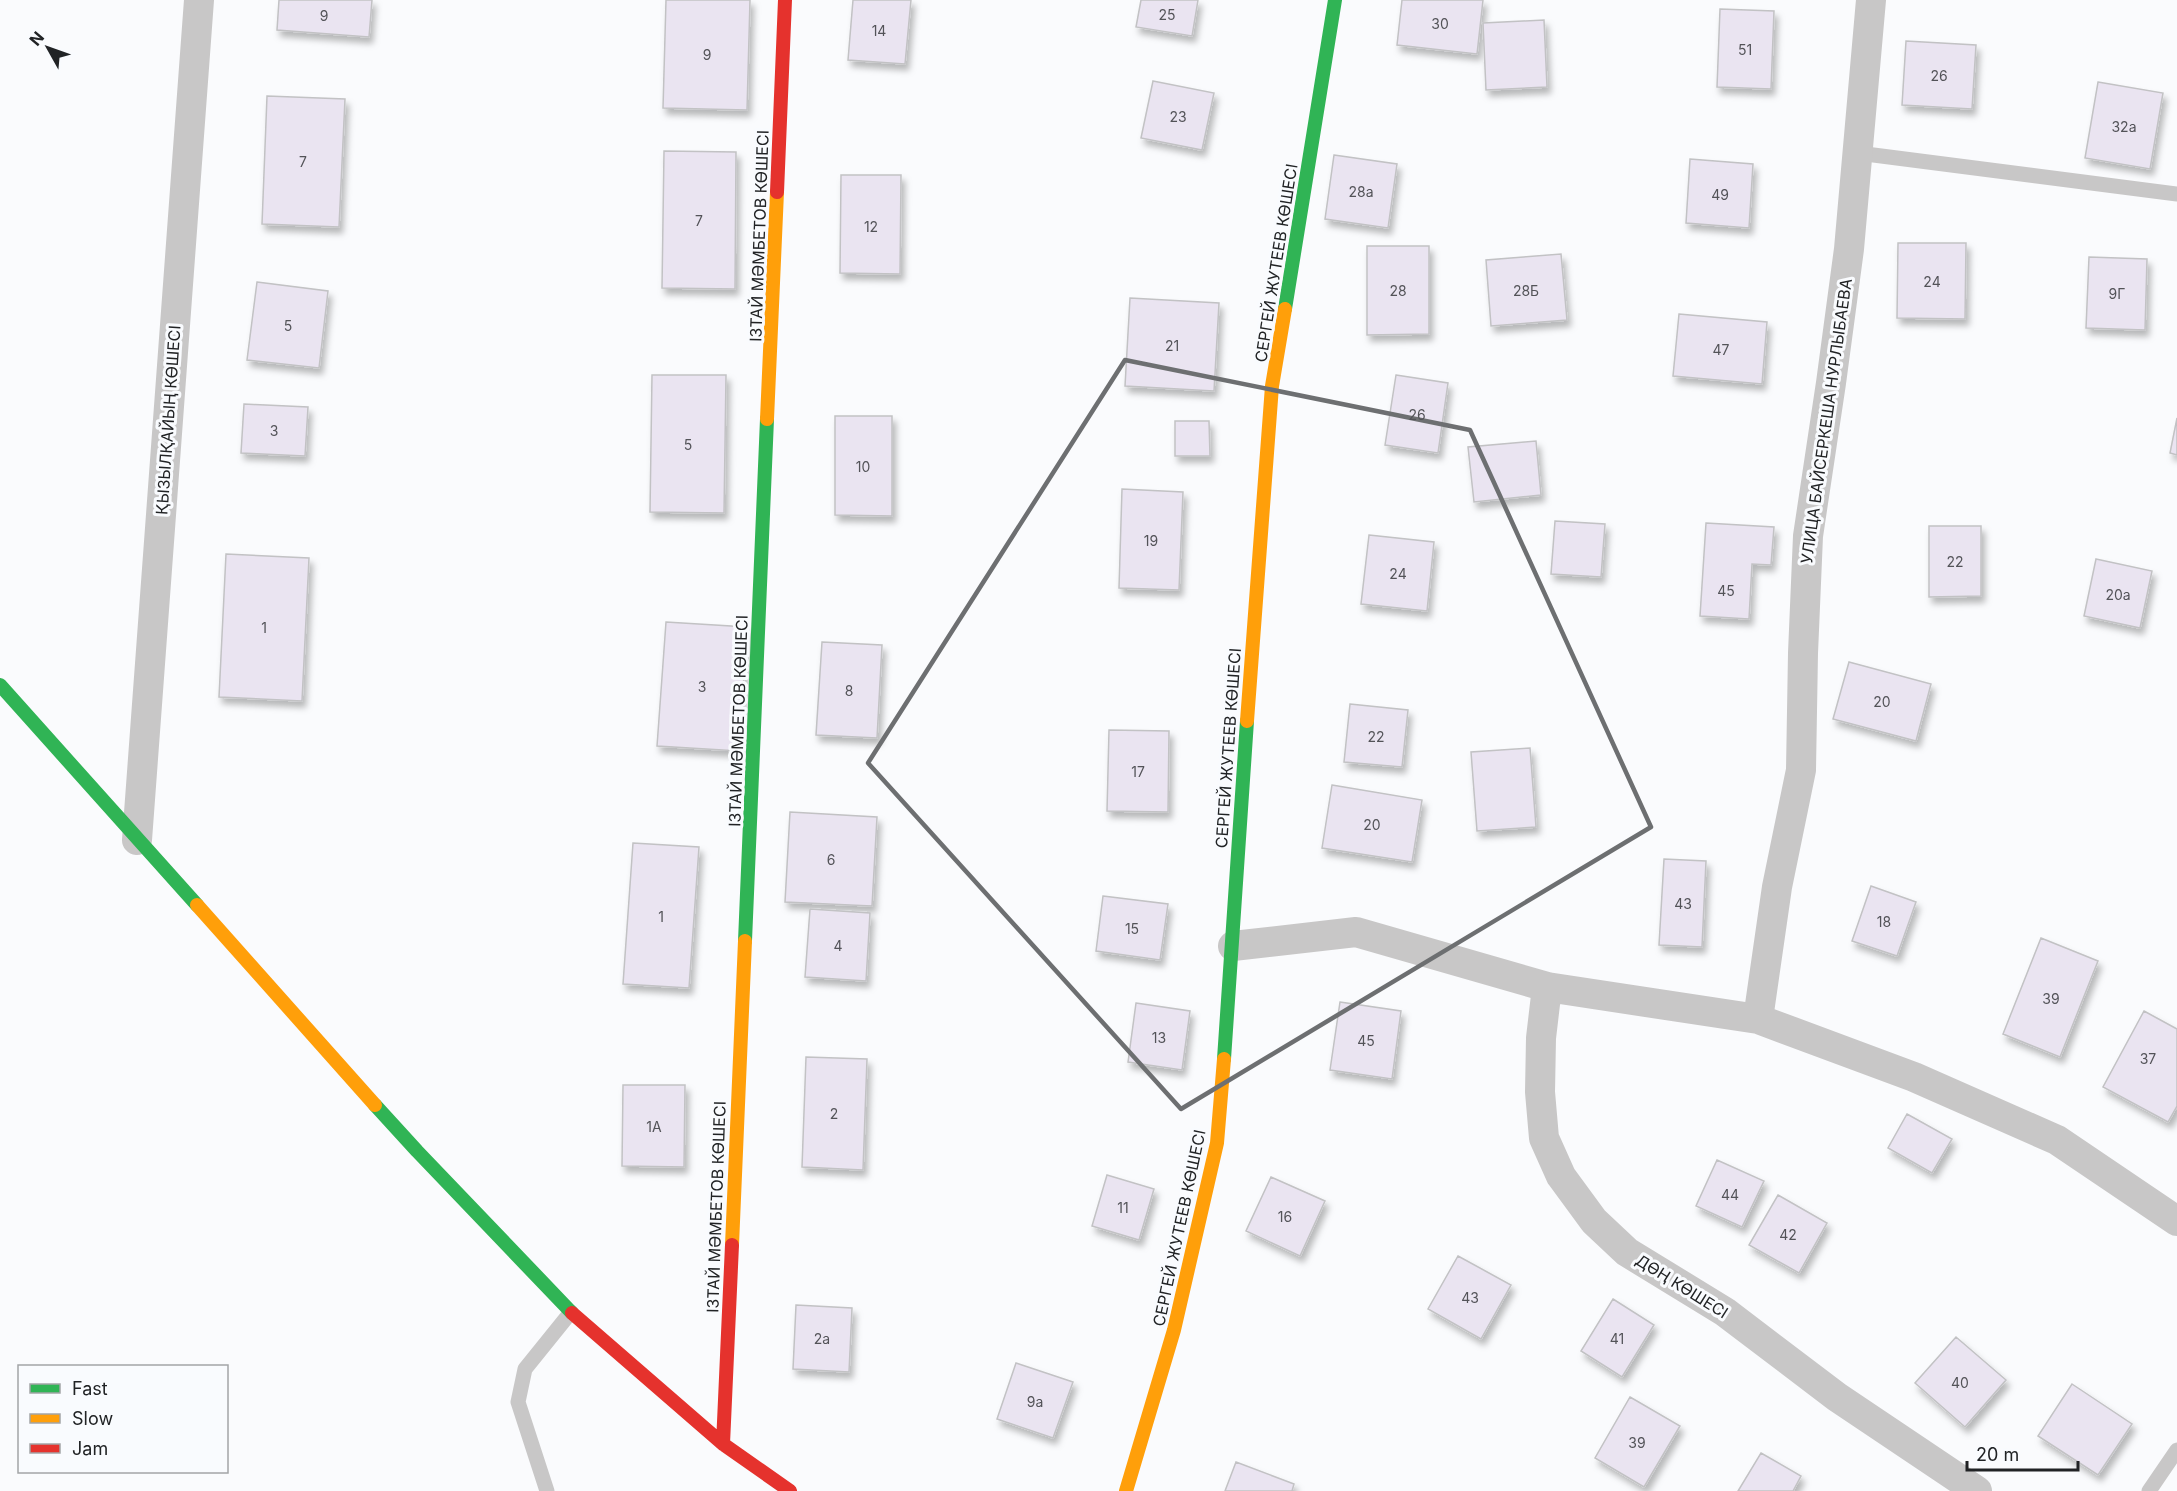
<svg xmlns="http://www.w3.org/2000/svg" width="2177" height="1491" viewBox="0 0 2177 1491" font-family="Inter,sans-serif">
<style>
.building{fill:#eae4f1;stroke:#c2c2c4;stroke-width:1.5;filter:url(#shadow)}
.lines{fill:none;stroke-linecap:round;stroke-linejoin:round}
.lane{stroke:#c8c7c7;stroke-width:15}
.street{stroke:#c8c7c7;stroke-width:30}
.fast{stroke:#30b455;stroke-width:14}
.slow{stroke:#ff9f0a;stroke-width:14}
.jam{stroke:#e5322d;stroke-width:14}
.marked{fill:none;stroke:#6d6f71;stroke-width:4.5;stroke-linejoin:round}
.labels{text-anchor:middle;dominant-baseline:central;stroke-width:6;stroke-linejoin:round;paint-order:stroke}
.number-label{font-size:14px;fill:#535358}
.street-label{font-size:16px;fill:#212325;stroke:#f9fbfe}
</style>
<defs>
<filter id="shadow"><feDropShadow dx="3.5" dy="6" stdDeviation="3" flood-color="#0004"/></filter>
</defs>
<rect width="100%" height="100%" fill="#fafbfd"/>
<path class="building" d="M279 0H372L369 37 277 30Z
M666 0H750L747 110 663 108Z
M853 0H911L905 64 848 60Z
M1141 0H1198L1192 36 1136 27Z
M1402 0H1483L1477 54 1397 45Z
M1720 9 1774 11 1771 89 1717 87Z
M1544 20 1547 87 1486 90 1483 23Z
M1906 41 1976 45 1972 109 1902 105Z
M1153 81 1214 93 1202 150 1141 138Z
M2098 82 2163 93 2150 169 2085 158Z
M267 96 345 99 339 227 262 224Z
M664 151 736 152 735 289 662 288Z
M1334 155 1397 164 1388 228 1325 219Z
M1690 159 1753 164 1749 228 1686 223Z
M841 175H901L900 274 840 273Z
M1898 243H1966L1965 319 1897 318Z
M1367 246H1429V334L1367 335Z
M1561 254 1567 320 1491 326 1486 260Z
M2089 257 2147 259 2145 330 2086 328Z
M257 282 328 291 319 368 247 360Z
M1130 298 1219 303 1214 391 1125 386Z
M1679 314 1767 322 1762 384 1673 376Z
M652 375H726L724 513 650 512Z
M1396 375 1448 383 1438 453 1385 445Z
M244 404 308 407 305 456 241 453Z
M835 416H892V516L835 515Z
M2177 418V455L2170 453Z
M1175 421H1209L1210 456H1175Z
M1536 441 1541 495 1474 502 1468 447Z
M1122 489 1183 492 1179 590 1119 588Z
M1555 521 1605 524 1601 577 1551 574Z
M1706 523 1774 527 1771 565 1752 564 1749 619 1700 616Z
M1929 526H1981V596L1929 597Z
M1369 535 1434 542 1427 611 1361 604Z
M226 554 309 558 302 701 219 697Z
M2096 559 2152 571 2140 628 2084 616Z
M666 622 747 627 739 751 657 746Z
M822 642 882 645 877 738 816 735Z
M1849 662 1931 684 1916 741 1833 719Z
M1350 704 1408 710 1402 767 1344 762Z
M1109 730 1169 731 1168 812 1107 811Z
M1530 748 1536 827 1477 831 1471 752Z
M1332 785 1422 800 1412 862 1322 848Z
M790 812 877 817 872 906 785 902Z
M633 843 699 847 689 988 623 984Z
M1664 859 1706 861 1702 947 1659 945Z
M1871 886 1916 902 1897 956 1852 941Z
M1103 896 1168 904 1160 960 1096 951Z
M810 909 870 913 866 981 805 977Z
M2041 938 2098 961 2060 1057 2003 1034Z
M1340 1002 1401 1011 1392 1079 1330 1070Z
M1136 1003 1190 1011 1182 1070 1128 1062Z
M2144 1011 2177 1029V1106L2168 1122 2103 1087Z
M806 1057 867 1059 863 1170 802 1167Z
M623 1085H685L684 1167 622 1166Z
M1907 1114 1952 1139 1932 1173 1888 1148Z
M1717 1160 1764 1181 1742 1227 1696 1206Z
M1107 1175 1154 1189 1139 1240 1092 1226Z
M1271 1177 1325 1201 1300 1256 1246 1231Z
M1778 1195 1827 1223 1799 1273 1749 1245Z
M1458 1256 1511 1285 1481 1339 1428 1309Z
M1613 1299 1654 1325 1622 1377 1581 1351Z
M796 1305 852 1308 849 1372 793 1369Z
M1956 1337 2006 1380 1965 1427 1915 1383Z
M1016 1363 1073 1382 1053 1438 997 1419Z
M2072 1384 2132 1424 2098 1475 2038 1436Z
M1630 1397 1680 1426 1644 1487 1595 1458Z
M1761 1453 1801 1476 1793 1491H1738Z
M1236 1462 1294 1484 1292 1491H1225Z"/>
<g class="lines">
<path class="lane" d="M1858 153 2177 194
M547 1491 518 1402 525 1369 571 1312
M2149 1491 2177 1450"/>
<path class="street" d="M137 840 199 0
M1233 946 1356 932 1547 987 1758 1019 1914 1077 2057 1140 2177 1221
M1547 987 1541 1038 1540 1092 1544 1138 1561 1176 1594 1221 1627 1252 1725 1312 1837 1397 1977 1491
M1758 1019 1777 887 1801 770 1803 653 1808 536 1831 383 1849 249 1871 0"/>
<path class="fast" d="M1285 309 1335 0
M0 685 197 905
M745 941 767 419
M1224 1059 1247 721
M375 1105 417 1151 572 1313"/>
<path class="slow" d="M767 419 777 192
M1247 721 1272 386 1285 309
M197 905 375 1105
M732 1245 745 941
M1126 1491 1174 1330 1217 1143 1224 1059"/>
<path class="jam" d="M777 192 785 0
M572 1313 723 1444 790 1491
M723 1444 732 1245"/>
</g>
<path class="marked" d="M1125 360 1470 430 1651 827 1181 1109 868 763Z"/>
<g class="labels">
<g class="number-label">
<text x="1167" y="14">25</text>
<text x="324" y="15">9</text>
<text x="1440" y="23">30</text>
<text x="879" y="30">14</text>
<text x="1745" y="49">51</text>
<text x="707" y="54">9</text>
<text x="1939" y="75">26</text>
<text x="1178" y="116">23</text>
<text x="2124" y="126">32а</text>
<text x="303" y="161">7</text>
<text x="1361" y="191">28а</text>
<text x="1720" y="194">49</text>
<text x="699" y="220">7</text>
<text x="871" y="226">12</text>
<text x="1932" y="281">24</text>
<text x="1398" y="290">28</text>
<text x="1526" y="290">28Б</text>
<text x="2117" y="293">9Г</text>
<text x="288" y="325">5</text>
<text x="1172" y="345">21</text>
<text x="1721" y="349">47</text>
<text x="1417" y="414">26</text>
<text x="274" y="430">3</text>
<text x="688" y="444">5</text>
<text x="863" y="466">10</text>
<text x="1151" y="540">19</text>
<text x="1955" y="561">22</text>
<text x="1398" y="573">24</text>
<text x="1726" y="590">45</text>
<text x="2118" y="594">20а</text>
<text x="264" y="627">1</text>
<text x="702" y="686">3</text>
<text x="849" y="690">8</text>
<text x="1882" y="701">20</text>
<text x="1376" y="736">22</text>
<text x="1138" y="771">17</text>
<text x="1372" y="824">20</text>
<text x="831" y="859">6</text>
<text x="1683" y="903">43</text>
<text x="661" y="916">1</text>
<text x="1884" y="921">18</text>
<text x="1132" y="928">15</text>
<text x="838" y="945">4</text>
<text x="2051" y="998">39</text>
<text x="1159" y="1037">13</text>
<text x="1366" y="1040">45</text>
<text x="2148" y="1058">37</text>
<text x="834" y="1113">2</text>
<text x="654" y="1126">1А</text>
<text x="1730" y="1194">44</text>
<text x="1123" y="1207">11</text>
<text x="1285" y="1216">16</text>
<text x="1788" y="1234">42</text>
<text x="1470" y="1297">43</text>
<text x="822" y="1338">2а</text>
<text x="1617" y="1338">41</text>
<text x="1960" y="1382">40</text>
<text x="1035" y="1401">9а</text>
<text x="1637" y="1442">39</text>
</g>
<g class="street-label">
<text transform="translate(759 236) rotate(-88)">ІЗТАЙ МӘМБЕТОВ КӨШЕСІ</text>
<text transform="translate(1276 263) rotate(-81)">СЕРГЕЙ ЖУТЕЕВ КӨШЕСІ</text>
<text transform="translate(168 420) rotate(-86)">ҚЫЗЫЛҚАЙЫҢ КӨШЕСІ</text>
<text transform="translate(1826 421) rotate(-82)">УЛИЦА БАЙСЕРКЕША НУРЛЫБАЕВА</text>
<text transform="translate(738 721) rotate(-88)">ІЗТАЙ МӘМБЕТОВ КӨШЕСІ</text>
<text transform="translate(1228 748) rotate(-86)">СЕРГЕЙ ЖУТЕЕВ КӨШЕСІ</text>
<text transform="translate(716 1207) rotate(-88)">ІЗТАЙ МӘМБЕТОВ КӨШЕСІ</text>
<text transform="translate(1179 1228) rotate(-78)">СЕРГЕЙ ЖУТЕЕВ КӨШЕСІ</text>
<text transform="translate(1682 1286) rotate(32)">ДӨҢ КӨШЕСІ</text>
</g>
</g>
<rect x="18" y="1365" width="210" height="108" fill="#f9fbfe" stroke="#a3a5a7" stroke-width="1.5"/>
<rect x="30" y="1384" width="30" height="9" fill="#30b455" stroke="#a3a5a7" stroke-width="1.5"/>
<text x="72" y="1395" font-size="18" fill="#212325">Fast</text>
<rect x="30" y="1414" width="30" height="9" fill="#ff9f0a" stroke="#a3a5a7" stroke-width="1.5"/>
<text x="72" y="1425" font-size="18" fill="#212325">Slow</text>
<rect x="30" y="1444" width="30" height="9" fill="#e5322d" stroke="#a3a5a7" stroke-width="1.5"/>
<text x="72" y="1455" font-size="18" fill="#212325">Jam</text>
<g transform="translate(48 48) rotate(310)" stroke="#f9fbfe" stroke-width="4.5" paint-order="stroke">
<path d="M0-4.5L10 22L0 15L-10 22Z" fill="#212325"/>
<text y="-9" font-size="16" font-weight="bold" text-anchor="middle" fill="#212325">N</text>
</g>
<path d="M1967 1461v9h111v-9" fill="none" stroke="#212325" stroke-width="3"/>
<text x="1976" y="1461" font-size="18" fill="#212325" stroke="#f9fbfe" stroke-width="4.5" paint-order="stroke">20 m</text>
</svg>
